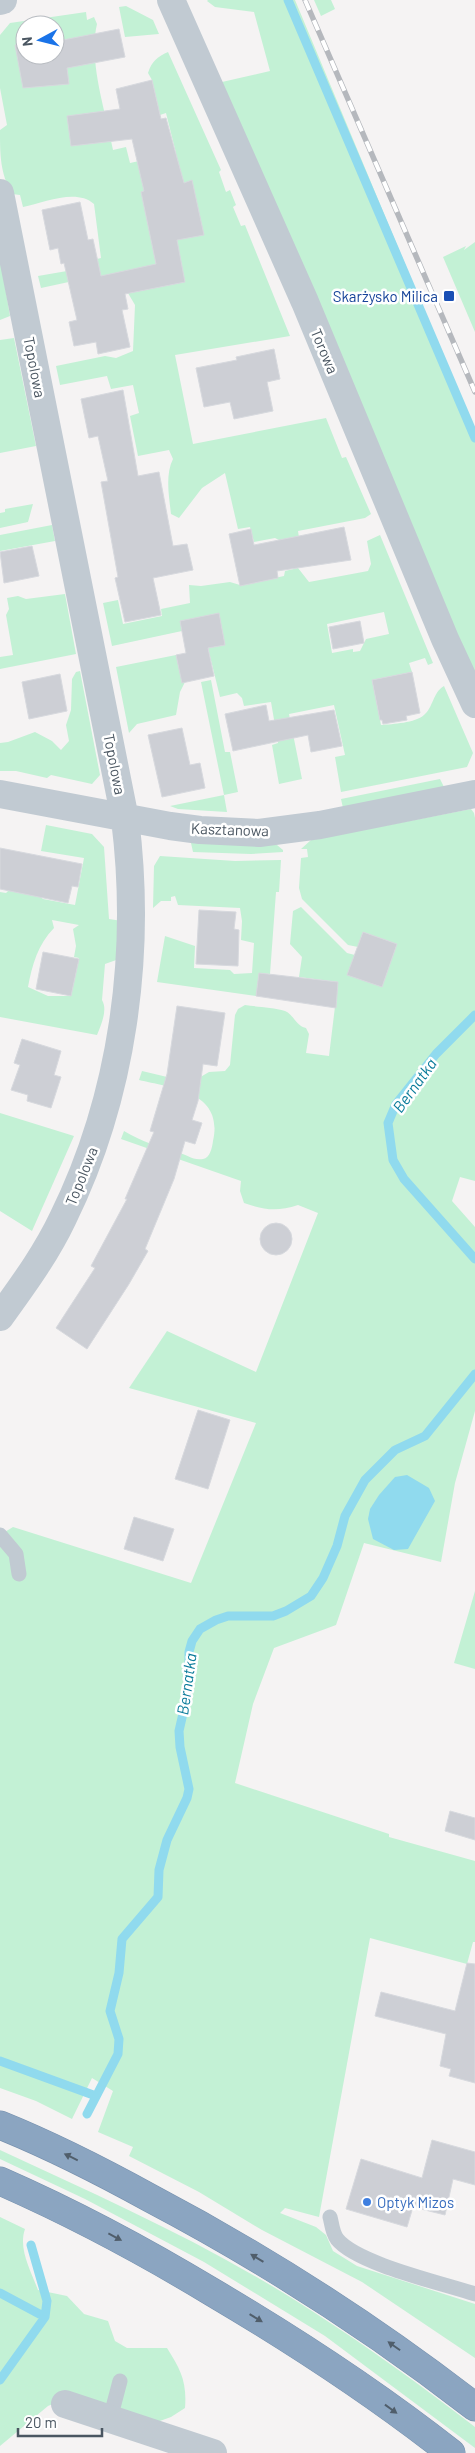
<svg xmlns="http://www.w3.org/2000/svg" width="475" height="2453" viewBox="0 0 475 2453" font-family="Barlow,sans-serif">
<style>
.green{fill:#c3f1d5;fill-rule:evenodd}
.water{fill:#90daee}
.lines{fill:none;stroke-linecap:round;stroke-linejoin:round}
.stream{stroke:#90daee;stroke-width:9}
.building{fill:#cdcfd5;stroke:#d7d9de}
.motorway-casing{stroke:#7690ad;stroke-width:29}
.service{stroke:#c1cad2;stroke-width:15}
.minor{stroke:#c1cad2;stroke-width:28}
.tertiary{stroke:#c1cad2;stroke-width:28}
.motorway{stroke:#8ba5c1;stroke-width:28}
.rail-casing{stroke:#b5b8bd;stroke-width:5.5}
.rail{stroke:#fff;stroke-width:4;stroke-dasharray:11;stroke-linecap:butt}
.oneway{fill:#505e6b}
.transit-dot{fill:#1a4fb4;stroke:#fff;stroke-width:2}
.shop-dot{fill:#3f7fe0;stroke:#fff;stroke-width:2}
.labels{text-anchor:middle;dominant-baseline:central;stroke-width:5;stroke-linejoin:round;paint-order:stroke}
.transit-label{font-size:15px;fill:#164399;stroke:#fff;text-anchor:end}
.street-label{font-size:15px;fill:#4a5661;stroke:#fff}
.shop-label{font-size:15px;fill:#366cbe;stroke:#fff;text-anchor:start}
.water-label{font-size:16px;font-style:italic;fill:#0c7c9b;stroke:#fff}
</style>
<rect width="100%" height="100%" fill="#f5f3f3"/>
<path class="green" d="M208 0H295L475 432V679L222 82 270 71 254 12 215 7 207 1Z
M314 0H331L335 9 321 16Z
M126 6 153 20 159 34 125 37 119 7Z
M86 12 87 20 94 17 97 24C88 62 106 112 113 150L126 147 130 163 176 153 166 113 160 115 152 80 148 73C152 61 157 57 168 52L221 170 219 172 226 192 230 190 236 205 233 207 241 226 245 225 249 235 290 336 175 355 193 444 326 418 342 458 346 457 371 514 365 518 298 531 301 551 275 538 254 542 250 527 238 529 225 473 202 488 179 518 171 514C169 496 165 475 173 459L169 450 138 456 130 416 139 413 133 385 111 389 107 376 60 385 56 366 105 356 116 358 133 351 135 305 125 288 78 280 41 288 38 276 67 271 68 266 101 258 94 204C76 188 44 203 23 207L20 195 12 194C0 173 0 154 0 130L7 125 0 88V35L10 23ZM25 25H55V55H25Z
M475 242V332L443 257 466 246 464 250Z
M0 256 10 316 0 320Z
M14 338 36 446 0 453V340Z
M33 504 28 522 0 528V513L5 512V509Z
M52 525 55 541 0 551V535Z
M380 535 433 663 428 665 425 658 409 663 412 672 372 680 381 725C393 724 415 723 424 715 433 708 433 692 444 686L473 753 467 767 341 792 335 757 345 755 334 705 289 714 302 779 279 784 272 745 278 743 271 702 244 706 242 698 237 693 220 697 208 648 225 645 219 614 180 621 182 631 112 646 103 603 118 600 123 624 162 616 161 609 190 603 189 585 201 586 230 582 240 585 284 576 285 571 298 568 309 582 368 571 371 564 367 541ZM384 612 389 634 366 639 360 651 353 652V649L332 653 327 624Z
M65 594 76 654 0 669V657L13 655 6 615 9 609 7 598 18 596 26 599Z
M176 655 182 679 185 682 180 692 176 715 137 724 129 733 116 667Z
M80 671 100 775 92 784 51 775 47 778 16 771H0V743L8 742 35 732 52 741 61 750 69 741 66 725 71 710 72 679 76 672Z
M211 680 225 752H230L238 792 224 795 227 812 178 809 170 806 224 795 201 682Z
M440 779 444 787 343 808 341 799Z
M471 809 474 813 475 818V1181L460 1177 452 1201 475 1227V1411L455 1483 441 1562 364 1543 336 1625 274 1648 253 1704 235 1783 389 1834V1837L475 1861V1942H473L467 1964 370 1938 319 2217 285 2208 280 2213 316 2227 326 2235 333 2251 357 2266 475 2304V2358L362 2282 262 2230 199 2192 129 2156 133 2147 98 2132 113 2091 92 2078 72 2119 36 2101 0 2088V1535L13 1527 191 1583 256 1423 129 1388 167 1331 256 1372 318 1213 298 1205C277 1212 264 1210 244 1203L240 1191 241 1181 121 1139 124 1131C142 1142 158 1146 177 1152 186 1154 193 1161 203 1159 210 1158 212 1148 213 1141 224 1092 173 1088 139 1080L142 1071 184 1081 197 1079 209 1072 225 1071 230 1065 235 1015 238 1009 245 1005C257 1007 273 1007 285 1011 294 1015 296 1026 306 1028L309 1034 306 1053 329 1056 338 982 299 977 302 957 290 944 293 911 301 907 347 953 355 955 348 975 382 987 397 944 363 932 358 947 348 945 302 899 299 888 301 858 308 857 307 849H301L311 840Z
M46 825 92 834 104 847 109 919 122 921 119 959 105 964 102 1000C108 1010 101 1025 97 1035L0 1017V892L6 893 11 888 28 885 43 899 75 905 84 858 41 851ZM52 920 79 925 73 929 76 946 74 957 79 958 71 996H48L28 987C32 965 38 944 54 928Z
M191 843 277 845 283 850V852L251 854 193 852Z
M160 856 235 861 281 860 279 892H276L270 974 260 973 256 996 157 982 165 936 195 946 194 968 230 970 234 974 252 973 254 943 241 940 242 921 240 908 178 905 175 896 171 897V901H161L153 908 154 866Z
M0 1113 74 1136 32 1231 0 1211Z
M475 1591V1669L454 1663Z
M0 2150C106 2199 214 2247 312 2311 368 2347 422 2386 475 2427V2448L325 2336 204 2262 85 2199 0 2159Z
M0 2217 25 2229C18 2249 31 2271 38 2290L67 2296 84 2314 108 2321 115 2341 127 2348H167C181 2370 187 2382 185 2408L171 2417 157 2422 64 2399 48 2406 0 2446Z"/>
<path class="water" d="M407 1475 429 1488 435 1501 408 1549 394 1550 373 1539 368 1519 370 1509 379 1495 395 1477Z"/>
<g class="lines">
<path class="stream" d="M288 0 475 438
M475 1015 436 1054 396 1104 388 1123 393 1160 404 1179 475 1259
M0 2061 96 2096
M87 2114 118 2054 119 2039 110 2011 119 1973 122 1939 158 1897 159 1870 167 1840 187 1798 189 1789 180 1747 179 1731 189 1687V1652L192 1641 200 1629 216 1620 228 1616H273L286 1611 311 1596 323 1578 337 1546 345 1516 365 1480 395 1450 425 1436 475 1374
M0 2293 45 2317
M0 2380 45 2317 47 2301 31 2245"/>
</g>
<path class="building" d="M119 29 125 57 67 68 69 84 23 88 15 45 25 43V55H55V39L62 38 63 40Z
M152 80 161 119 166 118 184 183 192 180 204 235 177 240 185 282 125 294 128 309 122 310 130 347 98 354 96 342 74 346 69 322 77 320 64 263 61 264 58 248 50 250 42 210 80 202 88 240 93 239 101 276 156 264 141 192 144 191 132 139 71 146 67 116 120 109 116 89Z
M274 349 280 379 267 382 273 411 234 419 230 402 204 407 196 368 237 360 236 357Z
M123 390 138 476 159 472 173 546 187 544 193 570 153 578 161 615 125 622 115 578 118 577 101 482 108 481 98 436 89 438 81 399Z
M344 527 351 560 277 571 278 578 240 586 229 534 251 529 254 545Z
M32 546 39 576 4 583 0 552Z
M219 613 225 645 208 648 214 676 182 683 176 655 186 653 180 621Z
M360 621 364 643 333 649 329 627Z
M412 672 420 713 406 716 407 720 383 724 382 720H380L372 680Z
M60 674 67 711 29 719 22 682Z
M266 705 269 721 334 710 342 746 311 752 308 735 233 751 225 714Z
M182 728 190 765 200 763 205 788 162 797 148 735Z
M0 848 82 864 78 887 72 886 68 903 0 889Z
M199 910 236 912 234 929 239 930 238 966 196 964Z
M363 932 397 944 382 987 347 975Z
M43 952 79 959 71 996 36 989Z
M259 973 338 982 336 1008 256 996Z
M177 1006 225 1013 217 1066 203 1064 198 1101 192 1120 202 1123 195 1144 185 1141 174 1179 145 1249 148 1251 129 1284 87 1349 56 1328 95 1268 91 1266 127 1199H125L154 1132 150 1131 167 1074Z
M22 1039 61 1051 54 1075 61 1077 51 1108 27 1101 28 1095 11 1090 20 1065 14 1063Z
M260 1239a16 16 0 1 1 32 0a16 16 0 1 1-32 0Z
M198 1410 230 1420 208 1489 175 1479Z
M134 1517 174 1529 163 1561 124 1549Z
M450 1811 475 1818V1840L445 1831Z
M467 1963 475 1964V2083L449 2076 451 2069 440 2066 446 2034 375 2016 381 1992 455 2011Z
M432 2140 475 2152V2185L453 2179 445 2215 413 2207 407 2227 346 2209 361 2159 422 2178Z"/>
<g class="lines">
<defs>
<path id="motorway" d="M0 2125C52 2146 101 2171 150 2198 264 2258 373 2328 475 2407
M0 2181C73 2213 144 2251 212 2292 295 2341 376 2394 451 2453"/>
</defs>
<use href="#motorway" class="motorway-casing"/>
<path class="service" d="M0 1535 16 1554 19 1574
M330 2217C332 2224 332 2232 337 2239 357 2264 442 2283 475 2294
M110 2419 120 2381"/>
<path class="minor" d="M171 0 305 302 445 639 475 704
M0 193 125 819C142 954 123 1096 63 1218 46 1254 23 1285 0 1317
M0 794 170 826 200 830 259 833 320 825 475 794
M65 2404 213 2453"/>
<path class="tertiary" d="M0 1 3 0"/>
<use href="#motorway" class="motorway"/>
<defs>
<path id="rail" d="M305 0 475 392"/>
</defs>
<use href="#rail" class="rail-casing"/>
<use href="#rail" class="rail"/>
</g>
<defs><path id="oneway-solid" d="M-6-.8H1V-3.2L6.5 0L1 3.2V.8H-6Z" transform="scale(1.25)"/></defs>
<g class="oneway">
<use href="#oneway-solid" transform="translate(71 2157) rotate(-154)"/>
<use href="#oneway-solid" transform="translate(115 2237) rotate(28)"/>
<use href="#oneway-solid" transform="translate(257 2258) rotate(-149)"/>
<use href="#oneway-solid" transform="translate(256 2318) rotate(31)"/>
<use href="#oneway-solid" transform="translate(394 2346) rotate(-145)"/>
<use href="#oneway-solid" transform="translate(391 2409) rotate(36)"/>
</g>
<rect class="transit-dot" x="443" y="290" width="12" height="12" rx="2.5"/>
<circle class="shop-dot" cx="367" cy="2202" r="5"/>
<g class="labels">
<g class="transit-label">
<text x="438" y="296">Skarżysko Milica</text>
</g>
<g class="street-label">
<text transform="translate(325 351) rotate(67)">Torowa</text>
<text transform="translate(35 367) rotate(79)">Topolowa</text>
<text transform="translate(115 764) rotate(79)">Topolowa</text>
<text transform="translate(230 829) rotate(2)">Kasztanowa</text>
<text transform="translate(81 1176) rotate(-68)">Topolowa</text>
</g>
<g class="shop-label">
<text x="377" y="2202">Optyk Mizos</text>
</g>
<g class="water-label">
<text transform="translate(414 1085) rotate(-54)">Bernatka</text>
<text transform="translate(186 1684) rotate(-82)">Bernatka</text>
</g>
</g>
<g transform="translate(40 40) rotate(263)"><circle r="24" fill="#ffffff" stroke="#b7bbc0"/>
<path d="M0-4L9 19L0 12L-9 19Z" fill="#1a73e8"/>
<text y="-8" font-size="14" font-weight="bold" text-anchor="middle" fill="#4a5661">N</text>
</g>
<path d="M18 2428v8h84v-8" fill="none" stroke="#4a5661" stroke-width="2.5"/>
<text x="25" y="2428" font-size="15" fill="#4a5661" stroke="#ffffff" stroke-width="4" paint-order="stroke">20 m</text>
</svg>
